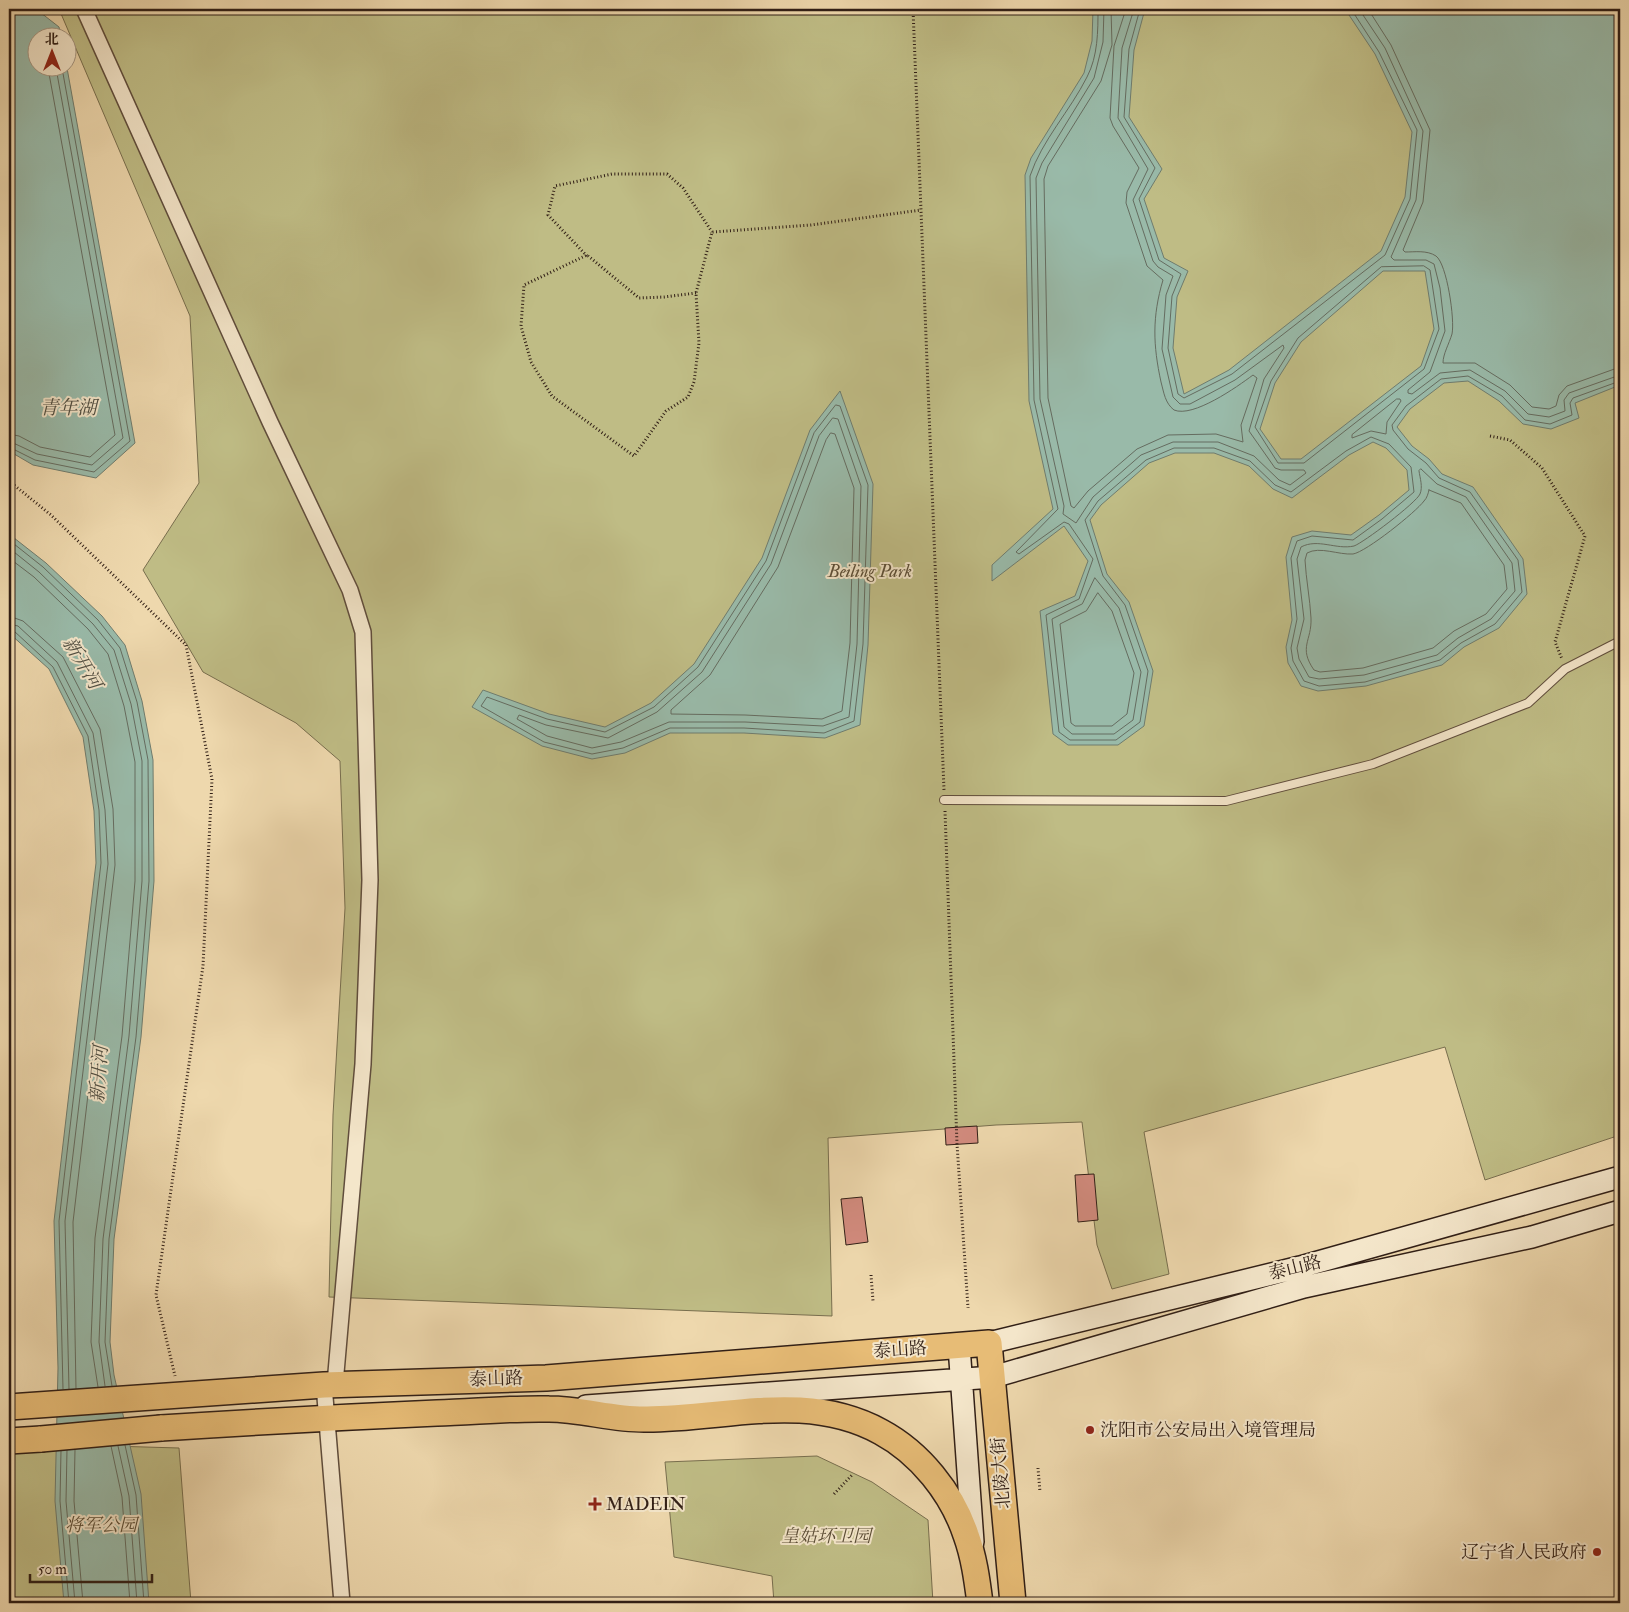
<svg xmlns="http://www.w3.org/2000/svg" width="1629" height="1612" viewBox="0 0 1629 1612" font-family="'IM FELL Double Pica','Noto Serif SC',serif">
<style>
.green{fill:#bfbc85;stroke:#786e4e}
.water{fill:#99baa9;stroke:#6f7c6e;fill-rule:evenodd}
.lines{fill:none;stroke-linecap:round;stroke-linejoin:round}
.shore{stroke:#656c60;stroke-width:1}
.building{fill:#d28b7e;stroke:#311f16}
.service-casing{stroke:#604d3c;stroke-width:10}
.minor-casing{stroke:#604d3c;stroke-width:18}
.secondary-casing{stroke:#311f16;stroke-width:24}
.primary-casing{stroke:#311f16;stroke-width:28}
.path{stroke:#311f16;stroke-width:3;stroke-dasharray:1 2.5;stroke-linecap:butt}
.service{stroke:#f4e6ca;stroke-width:8}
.minor{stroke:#f4e6ca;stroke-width:15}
.secondary{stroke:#f4e6ca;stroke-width:21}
.primary{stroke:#e7bc76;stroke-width:25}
.primary-bridge-casing{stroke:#311f16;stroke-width:28;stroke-linecap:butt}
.primary-bridge{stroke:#e7bc76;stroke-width:25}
.poi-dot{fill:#8f2418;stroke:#f4e6ca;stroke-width:2}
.labels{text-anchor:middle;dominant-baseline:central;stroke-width:4;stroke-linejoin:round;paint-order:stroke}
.park-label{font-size:18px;font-style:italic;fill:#5c4e37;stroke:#f4e6ca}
.street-label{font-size:18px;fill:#311f16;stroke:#f4e6ca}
.poi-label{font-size:18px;fill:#311f16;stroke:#f4e6ca;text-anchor:start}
.water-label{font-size:19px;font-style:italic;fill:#504e42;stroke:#f4e6ca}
</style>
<rect width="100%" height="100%" fill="#eed8ad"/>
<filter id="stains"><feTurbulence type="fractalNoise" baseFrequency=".004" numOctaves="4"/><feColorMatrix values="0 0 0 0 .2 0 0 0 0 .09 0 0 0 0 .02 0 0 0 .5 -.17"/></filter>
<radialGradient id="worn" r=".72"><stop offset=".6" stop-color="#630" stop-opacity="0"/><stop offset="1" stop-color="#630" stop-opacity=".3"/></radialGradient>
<path class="green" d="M59 9H1620V1135L1485 1180 1445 1047 1144 1132 1169 1274 1112 1289 1097 1245 1082 1122 996 1125 828 1138 832 1316 329 1297 333 1115 345 908 340 761 296 723 203 672 143 570 199 483 190 316Z
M9 1443 179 1448 191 1603H12L9 1588Z
M817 1456 872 1482 928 1520 933 1603H774L772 1576 674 1557 665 1462Z"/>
<path class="water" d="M9 9H36L59 27 61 37 38 38V68H67L135 443 96 478 33 465 9 451Z
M1093 9H1145L1134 50 1129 117 1162 169 1144 199 1164 258 1188 271 1177 297 1173 348 1184 394 1229 370 1381 251 1405 197 1412 132 1375 54 1345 9H1620V385L1575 403 1579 418 1551 429 1523 424 1499 401 1468 381 1444 383 1410 409 1397 427 1412 446 1429 459 1442 474 1473 487 1523 559 1527 594 1499 628 1464 647 1442 665 1366 686 1318 691 1301 686 1288 663 1286 647 1292 620 1286 557 1292 537 1312 531 1351 535 1379 515 1409 490 1407 470 1386 448 1373 442 1349 455 1292 498 1273 489 1249 466 1214 453H1175L1149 463 1101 505 1090 520 1107 574 1129 602 1153 671 1144 726 1118 745H1068L1053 734 1040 611 1075 596 1088 561 1064 526 992 581V565L1053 509 1029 401 1025 175 1031 158 1084 73 1092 41ZM1383 271H1425L1434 329 1421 366 1301 459H1281L1260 429 1275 383 1301 342Z
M840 391 873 484 868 645 860 725 825 738 744 733H670L625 753 592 759 542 746 472 707 483 690 549 714 605 727 651 703 694 664 762 558 810 430Z
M9 534 46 563 102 616 125 645 142 701 153 760 154 881 141 1037 114 1239 110 1342 114 1375 141 1494 149 1603H64L55 1501 58 1368 54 1221 96 863 94 811 83 737 49 669 9 633Z"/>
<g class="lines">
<path class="shore" d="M1098 9C1098 31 1098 56 1087 77 1070 111 1042 140 1030 176L1034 400 1058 509 1016 552 1019 554 1064 522 1069 524 1093 559 1079 599 1046 615 1059 732 1070 740H1116L1140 722 1148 671 1125 605 1103 576 1085 520 1098 501 1146 460 1174 448H1214L1250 461 1275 485 1291 492 1346 451 1371 437 1389 444 1411 467 1414 492 1382 519 1353 540 1312 536 1297 541 1291 558 1297 619 1291 648 1293 661 1304 681 1319 686 1365 682 1440 660 1461 643 1495 624 1522 592 1518 560 1470 492 1439 478 1426 463 1408 449 1393 430 1392 425 1406 406 1441 379 1468 376 1502 396 1525 420 1550 424 1572 415 1570 403 1573 398 1620 381
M1104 9 1103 42 1094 78 1042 163 1036 178 1040 399 1064 506 1063 514 1076 523 1093 497 1141 455 1173 442H1218L1254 456 1279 480 1290 485 1306 473 1304 470H1281L1275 468 1249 431 1264 379 1284 348 1283 345 1235 380 1190 404H1180L1173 397 1162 349 1166 295 1173 276 1158 267 1153 261 1133 200 1148 169 1118 118 1122 48 1134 9
M1111 9 1112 45 1101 81 1048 166 1044 179 1048 398 1071 506 1074 508 1088 491 1137 449 1168 435 1216 434 1243 442 1241 425 1257 378 1253 375C1237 387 1193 418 1174 410 1165 403 1164 393 1161 382 1153 345 1152 317 1163 280L1147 266 1126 203 1127 192 1139 168 1113 126 1110 118 1114 46 1126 9
M1140 9 1129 49 1124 117 1155 168 1139 199 1159 260 1181 274 1172 296 1168 348 1178 394 1184 398 1232 374 1385 255 1410 199 1417 130 1379 52 1351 9
M1359 9 1385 48 1423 131 1416 200 1391 257 1394 260H1426L1434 264 1440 288 1445 331 1430 372 1408 390V393L1412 394 1440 373 1470 370 1505 391 1528 414 1549 417 1565 411 1564 400 1569 393 1620 375
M1368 9 1391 45 1430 130 1423 202 1403 250 1405 252C1415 252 1427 250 1436 256 1447 264 1455 320 1452 334 1449 344 1443 354 1443 363H1475L1510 385 1532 407 1549 409 1556 406 1559 395 1567 386 1620 367
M1424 266 1430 270 1439 329 1424 369 1304 463H1278L1255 427 1271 381 1298 338 1381 267Z
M1397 399H1400L1401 401 1387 422 1386 434 1371 431 1352 438V435Z
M836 405 840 406 868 485 863 644 854 721 824 733 744 728H670L623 748 592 754 544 742 481 706 487 697 547 719 605 732 654 707 698 667 766 561 814 433Z
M833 418 838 419 861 486 857 644 849 717 823 726 745 722H669L621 742 592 748 547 736 517 719 519 715 546 725 608 738 657 712 702 672 771 564 819 436Z
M831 433 835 434 854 488 850 643 842 711 822 719 745 715 671 714V710L710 675 778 567 826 440Z
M9 434 19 436 40 447 90 457 115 435 48 68
M9 441 37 454 92 465 123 438 56 68
M9 447 35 460 94 472 130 441 62 68
M1421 469 1437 484 1466 497 1512 563 1515 591 1491 619 1458 638 1437 655 1364 675 1319 679 1309 677 1299 659 1297 648 1304 619 1297 559 1301 547C1318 538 1336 550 1354 546 1363 543 1416 503 1420 494 1423 487 1420 478 1419 471Z
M1429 490 1461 503 1504 565 1507 589 1486 614 1454 631 1433 648 1363 668 1320 672 1314 670C1298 647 1312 641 1311 618 1310 599 1306 579 1305 560L1307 553C1320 546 1338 555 1353 554 1366 552 1416 512 1424 501 1427 498 1428 494 1429 490Z
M9 540 43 567 98 620 120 648 137 702 148 760 149 881 136 1037 109 1239 105 1342 112 1386
M9 548 39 572 93 624 114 650 131 704 142 761V881L129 1036 103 1239 99 1342 105 1386
M9 558 34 577 88 629 108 654 124 706 135 762V881L122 1036 95 1238 91 1342 98 1387
M1095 578 1119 608 1141 672 1133 720 1114 734H1072L1064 727 1052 619 1082 604Z
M1098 593 1112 611 1134 673 1127 714 1112 726H1075L1071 723 1060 624 1086 611Z
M9 616 23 621 63 657 100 729 113 809 115 865 73 1222 76 1389
M9 624 18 626 57 662 93 733 105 810 108 864 65 1221 69 1389
M9 630 14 631 53 667 88 736 99 810 101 863 59 1221 63 1389
M125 1445 136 1495 144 1603
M111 1446 122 1497 130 1603
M118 1446 129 1496 137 1603
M67 1450 66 1501 75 1603
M75 1450 74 1501 83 1603
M61 1451 60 1501 69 1603"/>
</g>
<path class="building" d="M977 1126 978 1143 946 1145 945 1128Z
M1094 1174 1098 1220 1078 1222 1075 1175Z
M862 1197 868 1242 846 1245 841 1199Z"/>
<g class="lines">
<defs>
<path id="service" d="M944 800 1226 801 1373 764 1528 703 1565 669 1620 641"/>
<path id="minor" d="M84 9 270 422 350 590 363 632 370 880 363 1064 335 1384
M324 1385 342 1603"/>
<path id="secondary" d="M989 1343 1300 1267 1620 1177
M959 1346 973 1542
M586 1406 993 1377 1304 1287 1532 1237 1620 1211"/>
<path id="primary" d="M9 1407 324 1385 546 1378 989 1343 1013 1603
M161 1428C253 1422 345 1417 437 1413 474 1412 512 1408 549 1409 582 1409 614 1420 647 1419 727 1419 806 1391 881 1432 920 1453 952 1493 966 1535 974 1557 977 1580 980 1603
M9 1441 41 1439"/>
</defs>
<use href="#service" class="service-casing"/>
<use href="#minor" class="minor-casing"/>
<use href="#secondary" class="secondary-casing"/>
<use href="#primary" class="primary-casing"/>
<path class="path" d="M913 9 944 790
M587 256 548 215 555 186 612 174H667L683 188 712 232
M696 293 664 297 639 298 587 255 524 285 521 326 531 362 552 396 634 456 666 411 688 397 694 382 699 343 696 293 712 232 811 225 921 210
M1490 436 1510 440 1542 468 1585 536 1555 642 1562 659
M9 481 51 515 186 645 212 779 203 966 156 1295 175 1376
M945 811 957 1144 968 1308
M871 1275 873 1301
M1038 1468 1040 1492
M834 1494 852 1475"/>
<use href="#service" class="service"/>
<use href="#minor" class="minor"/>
<use href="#secondary" class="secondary"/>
<use href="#primary" class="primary"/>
<defs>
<path id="primary-bridge" d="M41 1439 161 1428"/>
</defs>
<use href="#primary-bridge" class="primary-bridge-casing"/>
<use href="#primary-bridge" class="primary-bridge"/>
</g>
<g class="poi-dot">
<circle cx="1090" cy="1430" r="5"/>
<path d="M592.5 1496.5h5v5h5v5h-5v5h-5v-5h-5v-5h5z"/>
<circle cx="1597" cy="1552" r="5"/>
</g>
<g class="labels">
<g class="park-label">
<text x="870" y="571">Beiling Park</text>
<text x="101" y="1525">将军公园</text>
<text x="826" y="1536">皇姑环卫园</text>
</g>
<g class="street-label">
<text transform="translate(1295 1268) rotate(-14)">泰山路</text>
<text transform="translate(900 1350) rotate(-4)">泰山路</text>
<text transform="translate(496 1379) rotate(-2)">泰山路</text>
<text transform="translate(1001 1473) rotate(-95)">北陵大街</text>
</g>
<g class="poi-label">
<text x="1100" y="1430">沈阳市公安局出入境管理局</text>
<text x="606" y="1504">MADEIN</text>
<text x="1587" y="1552" text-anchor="end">辽宁省人民政府</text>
</g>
<g class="water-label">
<text x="68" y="408">青年湖</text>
<text transform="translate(82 663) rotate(59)">新开河</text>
<text transform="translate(99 1074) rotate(-86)">新开河</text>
</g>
</g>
<rect width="1629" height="1612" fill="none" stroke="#eed8ad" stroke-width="30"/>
<rect x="10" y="10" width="1609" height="1592" fill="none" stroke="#311f16" stroke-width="2.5"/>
<rect x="15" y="15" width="1599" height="1582" fill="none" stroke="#311f16"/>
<g transform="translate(52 52)"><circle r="24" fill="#f4e6ca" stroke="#a69682"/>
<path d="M0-4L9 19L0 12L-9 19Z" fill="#8f2418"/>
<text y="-8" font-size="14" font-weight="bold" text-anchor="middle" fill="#311f16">北</text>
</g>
<path d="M30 1574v8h122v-8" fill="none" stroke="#311f16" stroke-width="2.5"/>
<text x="38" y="1574" font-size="15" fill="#311f16" stroke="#f4e6ca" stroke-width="4" paint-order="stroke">50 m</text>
<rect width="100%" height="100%" filter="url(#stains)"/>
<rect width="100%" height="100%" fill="url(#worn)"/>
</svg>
